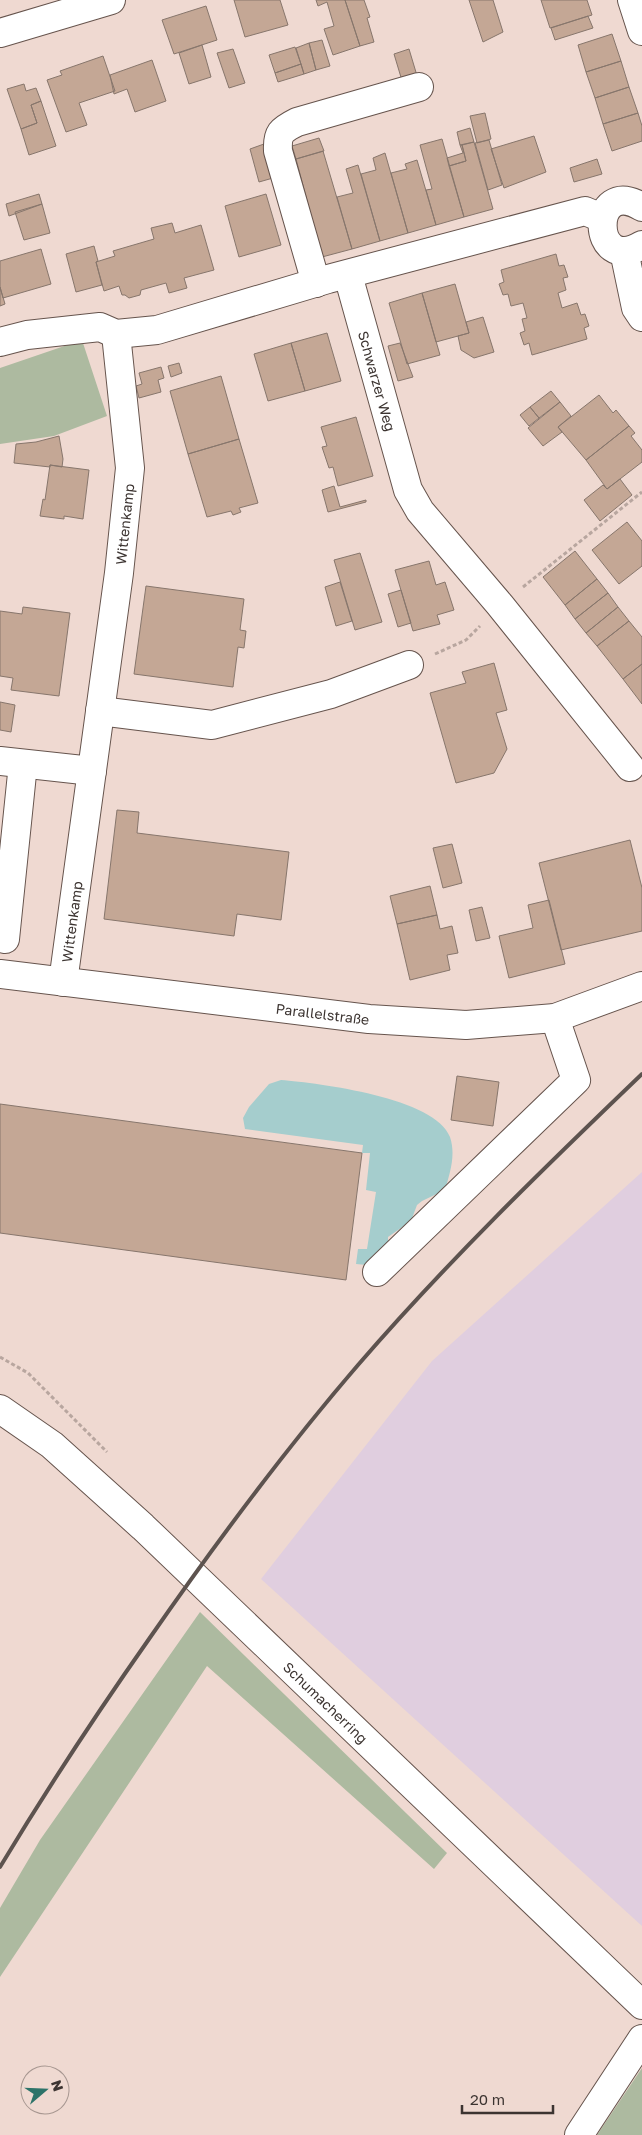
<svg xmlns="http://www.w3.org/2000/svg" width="642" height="2135" viewBox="0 0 642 2135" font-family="'Golos Text',sans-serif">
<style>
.industrial{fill:#e0cedf}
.green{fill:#adbaa0}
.water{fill:#a5cdcd}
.building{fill:#c4a795;stroke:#87766c}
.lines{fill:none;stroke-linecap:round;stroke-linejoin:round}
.minor-casing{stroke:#66544d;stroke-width:30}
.major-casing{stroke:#66544d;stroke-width:30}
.path{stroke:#b8a69f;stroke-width:3;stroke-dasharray:4 2.5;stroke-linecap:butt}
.minor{stroke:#fff;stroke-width:28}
.major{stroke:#fff;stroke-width:28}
.rail{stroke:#5d534f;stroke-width:4}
.labels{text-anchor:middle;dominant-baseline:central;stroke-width:4;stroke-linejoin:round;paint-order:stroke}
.street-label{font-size:14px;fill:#3c3431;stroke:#efd9d1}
</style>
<rect width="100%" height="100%" fill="#efd9d1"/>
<path class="industrial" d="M642 1172V1926L261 1579 432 1361Z"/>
<path class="green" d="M82 340 107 416 54 436 0 444V368Z
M200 1612 447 1853 434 1869 207 1666 0 1977V1908L40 1840Z
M642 2068V2135H597Z"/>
<path class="water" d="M281 1080C319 1083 436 1098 450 1137 456 1155 450 1173 445 1190L422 1201 417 1205 411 1221 388 1237V1245L367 1265 356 1264 358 1249H367L376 1192 366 1190 370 1153H362L363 1145 245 1129 243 1118 249 1107 269 1084Z"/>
<path class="building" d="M234 0H280L288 25 245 37Z
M316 0H345L360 46 333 55 324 29 334 26 327 2 318 6Z
M345 0H364L370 17 367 18 374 42 360 46Z
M469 0H493L503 32 483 42Z
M541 0H587L592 15 550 28Z
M206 6 217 40 174 54 162 20Z
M588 16 593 28 555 40 551 28Z
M612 34 621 61 586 72 578 45Z
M322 40 330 66 316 70 309 43Z
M309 43 316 70 304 74 296 48Z
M202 45 211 77 189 84 179 53Z
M295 47 301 64 275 73 269 55Z
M233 49 245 83 229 88 217 53Z
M409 49 418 79 403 84 394 54Z
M103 56 115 91 79 103 87 125 66 132 47 80 62 75 60 71Z
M152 60 166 101 135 112 127 89 114 94 110 75Z
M621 61 629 87 595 98 586 72Z
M301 64 304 74 278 82 275 73Z
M24 84 26 91 36 88 41 101 31 105 37 123 21 129 7 89Z
M629 87 638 113 603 124 595 98Z
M41 101 56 146 29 155 21 129 37 123 31 105Z
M485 113 491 139 477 143 470 116Z
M638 113 642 126V141L612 151 603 124Z
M470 128 474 142 460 145 457 132Z
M534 136 546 172 504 188 491 149Z
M319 138 324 151 296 159 292 146Z
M442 139 464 217 436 225 426 190 432 189 420 145Z
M489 140 502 185 488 190 475 143Z
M474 142 493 209 464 217 449 166 466 161 462 145Z
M264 144 273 178 259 182 250 149Z
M460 145H462L466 161 449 166 447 158 463 153Z
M323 151 352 249 322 257 296 159Z
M385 153 408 233 380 241 361 174 376 170 373 158Z
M597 159 602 174 574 182 570 168Z
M417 160 436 225 408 233 391 173 407 169 405 164Z
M358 165 380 241 352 249 337 197 353 193 346 169Z
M39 194 42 204 9 216 6 204Z
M266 194 281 245 239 257 225 206Z
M42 204 50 233 24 240 15 212Z
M172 223 175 233 201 225 214 270 184 278 187 288 169 293 166 283 141 290 140 295 129 298 125 295H122L119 286 104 291 96 262 115 256 113 251 154 239 151 228Z
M94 246 98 261 96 262 102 285 76 292 66 254Z
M41 249 51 284 3 298 0 287V261Z
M556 254 559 266 564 265 568 277 563 278 566 290 558 293 562 308 577 303 581 315 585 314 589 326 584 328 587 339 532 355 529 343 524 345 520 333 525 331 522 319 527 318 523 303 511 306 508 294 503 295 499 284 504 282 501 270Z
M455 284 469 333 436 342 422 293Z
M0 287 5 304 0 306Z
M422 293 440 355 407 364 389 303Z
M483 317 494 352 474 358 461 350 458 336 469 333 466 322Z
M327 333 341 381 305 391 291 343Z
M291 343 305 391 268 401 254 354Z
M400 343 413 377 398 381 388 346Z
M179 363 182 373 171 377 168 366Z
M161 367 164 378 158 380 161 392 139 398 136 386 142 384 139 373Z
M221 376 239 439 188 454 170 391Z
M551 391 560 402 539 418 530 407Z
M599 395 613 413 616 410 629 426 586 460 558 427Z
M560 402 571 416 558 427 562 432 543 446 528 428Z
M530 407 539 418 529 426 520 415Z
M356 417 373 476 338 486 333 467 329 468 322 447 327 446 321 427Z
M629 426 635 433 631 436 642 450V462L607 489 586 460Z
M59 436 63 459 62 467 50 465V467L14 463 16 444 36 442Z
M239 439 258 503 239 508 241 512 233 515 231 511 207 517 188 454Z
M50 465 89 470 83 519 64 516V519L40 516 43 499 45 500Z
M620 479 632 495 600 521 584 500 603 485 607 489Z
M334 486 340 507 366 500V502L328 512 322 490Z
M627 522 642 541V566L619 584 592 550Z
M575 551 597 579 565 605 543 577Z
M360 553 382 622 355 630 334 560Z
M429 561 436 585 445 582 454 610 437 615 440 624 413 631 395 570Z
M597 579 608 593 575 619 565 605Z
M340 582 352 621 336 626 325 587Z
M146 586 244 599 240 630 246 631 244 648 238 647 233 687 134 674Z
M401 590 411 623 398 627 388 594Z
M608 593 618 607 586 633 575 619Z
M23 607 70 613 59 696 11 690 13 678 0 676V611L22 614Z
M618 607 629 621 597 646 586 633Z
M629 621 642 637V664L623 679 597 646Z
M494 663 507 710 496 713 507 749 494 773 456 783 430 693 466 683 462 672Z
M642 664V704L623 679Z
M0 702 15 705 11 732 0 730Z
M117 810 139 812 137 833 289 852 281 920 237 914 234 936 104 919Z
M630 840 642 888V931L561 950 539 863Z
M452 844 462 883 443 888 433 848Z
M430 886 437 915 397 924 390 896Z
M549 900 565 964 509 978 499 936 533 928 528 905Z
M482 907 490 938 476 941 469 910Z
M437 915 440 929 452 926 458 953 447 955 450 970 410 980 397 924Z
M457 1076 499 1082 493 1126 451 1120Z
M0 1104 362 1153 346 1280 0 1233Z"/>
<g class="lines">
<defs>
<g id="minor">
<path d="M632 0 642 31"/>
<path d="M0 33 111 0"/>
<path d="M642 207C589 175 590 276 642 245"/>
<path d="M624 251 636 308 642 317"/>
<path id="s1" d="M348 275 408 490 420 511 500 605 630 767"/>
<path d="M316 283 278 151C277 133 281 130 297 122L419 87"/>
<path d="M0 342 27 335 100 327 116 334 157 330 328 279 585 211 602 218"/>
<path d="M100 711 212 725 331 694 409 665"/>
<path d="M0 761 92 771"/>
<path d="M0 938 5 939 23 764"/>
<path id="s2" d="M63 982 119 573 130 468 116 334"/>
<path d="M377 1272 576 1080 555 1018"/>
<path d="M579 2135 642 2039"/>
</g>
<g id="major">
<path id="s3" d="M0 974 369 1019 466 1025 555 1018 642 986"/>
<path id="s4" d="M0 1409 52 1445 143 1527 642 2005"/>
</g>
</defs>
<use href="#minor" class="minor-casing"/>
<use href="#major" class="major-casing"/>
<path class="path" d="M523 587 642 492
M435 654 466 640 480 626
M0 1357 28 1373 107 1452"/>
<use href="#minor" class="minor"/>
<use href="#major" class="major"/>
<path class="rail" d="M0 1867C47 1789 97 1713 149 1639 215 1544 283 1452 358 1365 447 1262 544 1168 642 1074"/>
</g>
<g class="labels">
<g class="street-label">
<text stroke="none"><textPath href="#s1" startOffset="110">Schwarzer Weg</textPath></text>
<text stroke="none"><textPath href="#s2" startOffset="462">Wittenkamp</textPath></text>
<text stroke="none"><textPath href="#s2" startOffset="61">Wittenkamp</textPath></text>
<text stroke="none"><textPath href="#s3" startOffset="325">Parallelstraße</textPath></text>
<text stroke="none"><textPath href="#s4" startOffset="439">Schumacherring</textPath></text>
</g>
</g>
<g transform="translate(45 2090) rotate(71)"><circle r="24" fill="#efd9d1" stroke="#a79791"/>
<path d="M0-4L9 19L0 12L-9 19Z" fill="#2d7369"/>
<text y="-8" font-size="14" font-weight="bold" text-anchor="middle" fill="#3c3431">N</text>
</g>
<path d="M462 2105v8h91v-8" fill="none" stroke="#3c3431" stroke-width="2.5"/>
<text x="470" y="2105" font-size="15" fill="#3c3431" stroke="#efd9d1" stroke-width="4" paint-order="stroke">20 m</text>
</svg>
